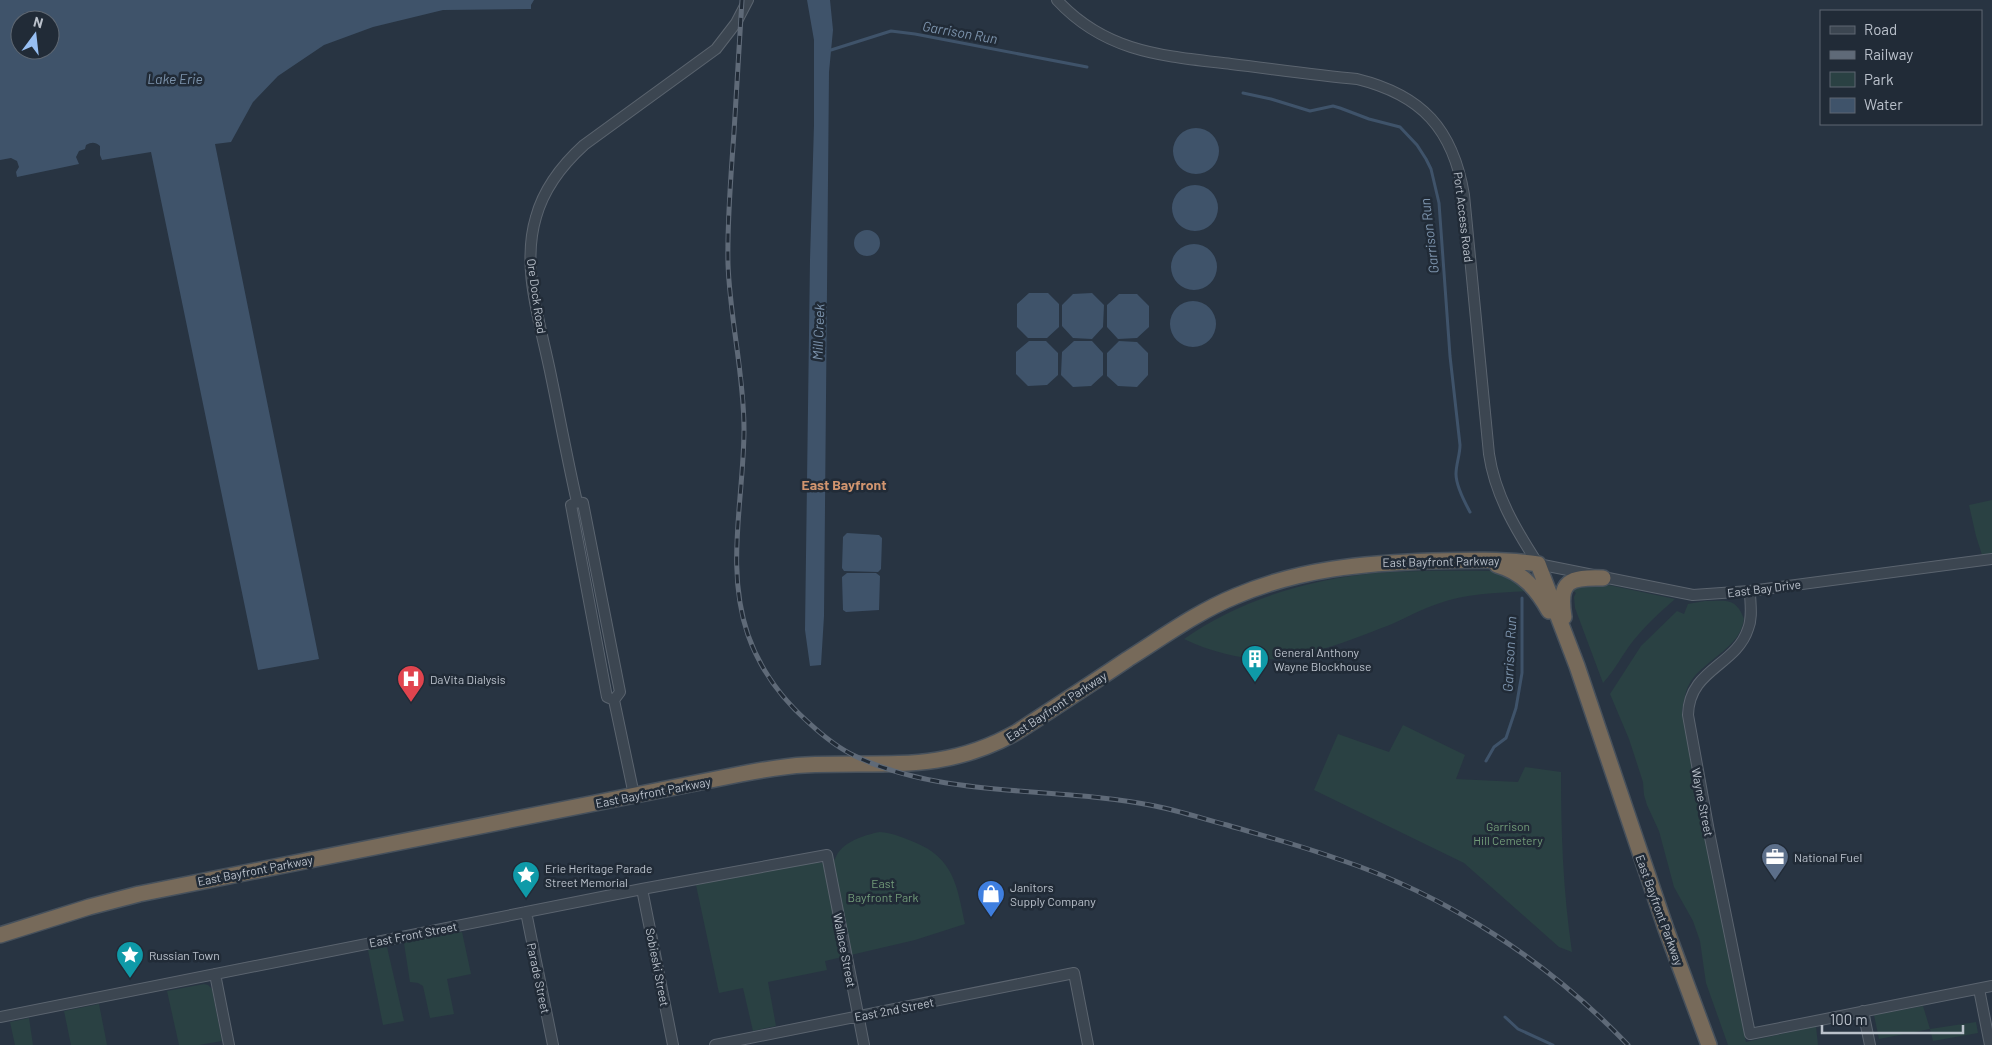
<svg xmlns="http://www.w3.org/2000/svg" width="1992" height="1045" viewBox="0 0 1992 1045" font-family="Barlow,sans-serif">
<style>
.green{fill:#2a4143}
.water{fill:#3f536a;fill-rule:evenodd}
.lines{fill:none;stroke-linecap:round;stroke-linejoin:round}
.stream{stroke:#3f536a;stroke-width:3}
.minor-casing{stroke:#5b646f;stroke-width:12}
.highway-casing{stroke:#47515c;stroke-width:18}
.minor{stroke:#3c4651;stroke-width:10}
.highway{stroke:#776a5a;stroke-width:15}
.rail-casing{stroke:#5f6a78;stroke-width:5}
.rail{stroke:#212b37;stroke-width:3;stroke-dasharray:9;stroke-linecap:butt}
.labels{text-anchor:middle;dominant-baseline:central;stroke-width:5;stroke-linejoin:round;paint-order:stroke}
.street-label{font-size:12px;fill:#bac1cb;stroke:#212b37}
.poi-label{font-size:12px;fill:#bac1cb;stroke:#212b37;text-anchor:start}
.park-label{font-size:12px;fill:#729b79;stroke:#212b37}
.water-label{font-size:14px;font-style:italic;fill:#7c93ac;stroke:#212b37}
.neighbourhood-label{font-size:14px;font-weight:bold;fill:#d1956f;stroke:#212b37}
</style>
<rect width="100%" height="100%" fill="#283442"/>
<path class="green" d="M1992 500V554L1982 555 1976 536 1969 505Z
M1502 571 1531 591C1499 593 1467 593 1437 604 1422 609 1407 617 1392 624 1359 637 1311 656 1276 659 1245 661 1211 652 1184 639 1239 600 1310 579 1376 573 1418 570 1460 571 1502 571Z
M1599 583 1675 599C1660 612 1645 626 1633 641 1622 655 1615 670 1603 683L1575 608 1574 597 1576 593 1572 590 1578 585Z
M1705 601C1726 601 1736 597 1744 619 1740 648 1707 658 1691 681 1685 690 1684 701 1682 711L1746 1042 1816 1026 1818 1045H1728L1706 983 1700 941 1693 921 1674 887 1659 831 1647 805 1644 795 1643 782 1629 739 1610 694 1641 646 1677 611 1684 614 1688 604Z
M1403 725 1465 755 1456 779 1518 782 1525 767 1561 772C1561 834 1563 890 1572 952L1559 947 1464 863 1314 790 1338 734 1389 752Z
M880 832C892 833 902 837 914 842 954 858 957 886 965 924L915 940 825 961 827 970 768 982 776 1026 753 1031 743 988 719 993 696 885 813 861 821 863 835 859C841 842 864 835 880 832Z
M462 932 471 974 447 979 454 1014 430 1018 423 986 418 983 410 982 404 943Z
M387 947 404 1021 383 1025 368 950Z
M204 984 208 985 212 989 222 1041 199 1045H179L167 991Z
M99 1004 107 1045H71L64 1011Z
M1923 1006 1930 1029 1976 1022 1978 1033 1933 1041 1930 1029 1879 1039 1874 1015Z
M29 1018 33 1045H15L10 1022Z"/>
<path class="water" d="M0 0H534L531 5V9L443 10 373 27 324 45 278 76 253 102 231 142 215 144 319 659 258 670 151 152 102 160 100 155V146C95 142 92 142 86 145L85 149 79 151 76 157 79 164 17 177 16 172 19 167 17 161 11 158 0 160ZM20 20H50V50H20Z
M807 0H830L833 30 829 72 824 616 821 665 810 666 805 630 810 260 814 125V40Z
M1173 151a23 23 0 1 1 46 0a23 23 0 1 1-46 0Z
M1172 208a23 23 0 1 1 46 0a23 23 0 1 1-46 0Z
M854 243a13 13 0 1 1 26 0a13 13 0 1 1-26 0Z
M1171 267a23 23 0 1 1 46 0a23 23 0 1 1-46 0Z
M1029 293H1048L1059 304V327L1047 338H1028L1017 327V304Z
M1092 293 1104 305 1103 327 1092 339 1073 338 1062 326V305L1073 294Z
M1119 294H1137L1149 306V327L1137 338 1118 339 1107 327V305Z
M1170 324a23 23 0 1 1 46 0a23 23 0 1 1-46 0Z
M1029 341H1046L1058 353V375L1047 385 1028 386 1016 374V352Z
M1074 341H1092L1103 353V375L1091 386 1073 387 1061 375 1062 352Z
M1119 341 1137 342 1148 353V375L1137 387 1118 386 1107 376V353Z
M847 533 879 535 882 538 881 569 878 572 844 571 842 568 843 537Z
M847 573H876L880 576 879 610 846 612 843 610 842 577Z"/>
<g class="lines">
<path class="stream" d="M831 50 891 31 915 34 1087 67
M1243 93 1271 99 1310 111 1333 106 1340 108 1369 119 1400 127 1417 145 1426 159 1431 169 1439 203 1450 356 1460 445C1460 455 1456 464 1456 474 1456 486 1464 501 1470 512
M1486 761 1494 747 1506 738 1516 708 1522 673V598
M1505 1017 1518 1029 1553 1045"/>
<defs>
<path id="minor" d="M1057 0C1106 53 1164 56 1231 64 1273 69 1315 75 1357 79 1422 95 1453 129 1464 195L1489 454C1495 495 1516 530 1538 564L1693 595 1750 591 1992 559
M577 502C567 458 559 414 550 371 540 322 521 267 536 217 544 188 562 165 584 145L716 49 736 23 748 0
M577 502 583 503 620 692 614 700
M577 502 571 505 607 697 614 700
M1750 591C1750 603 1753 617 1748 629 1736 666 1689 669 1688 715L1710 837 1750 1034 1992 986
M614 700 634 795
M642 889 673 1045
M526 912 553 1045
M215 974 229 1045
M1979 989 1990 1045
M1863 1011 1870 1045
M0 1017 642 889 827 855 864 1045
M715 1045 1074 973 1088 1045"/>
<path id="highway" d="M1497 565C1522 572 1537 589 1549 611
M1564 617C1558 580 1570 577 1603 578
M0 935 89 907 139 894 741 774C762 770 783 766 805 765 886 761 942 774 1017 732 1054 708 1091 684 1128 659 1163 637 1197 612 1236 596 1299 569 1364 563 1432 561 1468 560 1503 559 1538 564L1577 666 1666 929 1709 1045"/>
</defs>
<use href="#minor" class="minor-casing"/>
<use href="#highway" class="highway-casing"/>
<use href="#minor" class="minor"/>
<use href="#highway" class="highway"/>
<defs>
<path id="rail" d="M742 0C739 44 737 88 734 132 731 176 727 220 728 264 730 320 744 374 744 429 744 497 725 568 748 635 760 669 781 698 808 722 822 735 838 748 855 756 944 799 1059 786 1155 806 1180 811 1204 819 1227 825 1264 836 1302 846 1338 859 1447 895 1549 962 1628 1045"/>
</defs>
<use href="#rail" class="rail-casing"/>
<use href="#rail" class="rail"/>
</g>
<defs>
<symbol id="building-pin" viewBox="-11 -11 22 30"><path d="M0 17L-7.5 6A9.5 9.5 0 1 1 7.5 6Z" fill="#0f9aa8" stroke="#212b37"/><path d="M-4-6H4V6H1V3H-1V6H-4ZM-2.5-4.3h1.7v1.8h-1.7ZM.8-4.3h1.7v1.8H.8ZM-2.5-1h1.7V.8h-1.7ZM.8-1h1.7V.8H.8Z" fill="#fff"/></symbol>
<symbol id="hospital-pin" viewBox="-11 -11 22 30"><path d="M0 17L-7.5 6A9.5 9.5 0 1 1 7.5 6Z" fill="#e0444e" stroke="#212b37"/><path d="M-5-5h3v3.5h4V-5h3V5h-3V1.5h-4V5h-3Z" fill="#fff"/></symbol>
<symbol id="office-pin" viewBox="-11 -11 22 30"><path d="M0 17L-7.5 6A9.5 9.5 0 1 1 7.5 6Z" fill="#5c6f8a" stroke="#212b37"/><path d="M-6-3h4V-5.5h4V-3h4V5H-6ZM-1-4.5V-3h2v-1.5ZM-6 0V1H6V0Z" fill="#fff"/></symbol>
<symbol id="sight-pin" viewBox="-11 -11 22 30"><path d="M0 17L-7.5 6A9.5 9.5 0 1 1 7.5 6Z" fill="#0f9aa8" stroke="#212b37"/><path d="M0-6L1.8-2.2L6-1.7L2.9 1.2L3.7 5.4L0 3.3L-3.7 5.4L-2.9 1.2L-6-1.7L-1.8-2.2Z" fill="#fff"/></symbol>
<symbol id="shop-pin" viewBox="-11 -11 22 30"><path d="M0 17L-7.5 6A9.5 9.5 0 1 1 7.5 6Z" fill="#3f7fe0" stroke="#212b37"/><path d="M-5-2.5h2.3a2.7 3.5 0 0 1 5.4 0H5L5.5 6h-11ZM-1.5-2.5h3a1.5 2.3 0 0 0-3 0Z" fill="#fff"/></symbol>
</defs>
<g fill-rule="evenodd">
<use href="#building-pin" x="1239" y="643" width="32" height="43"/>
<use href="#hospital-pin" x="395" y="663" width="32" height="43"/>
<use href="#office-pin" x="1759" y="841" width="32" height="43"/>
<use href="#sight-pin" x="510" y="859" width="32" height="43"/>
<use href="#shop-pin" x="975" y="878" width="32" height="43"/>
<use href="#sight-pin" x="114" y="939" width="32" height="43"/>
</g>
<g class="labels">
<g class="street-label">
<text transform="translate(1464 217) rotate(83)">Port Access Road</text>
<text transform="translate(537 296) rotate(82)">Ore Dock Road</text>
<text transform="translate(1441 561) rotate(-1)">East Bayfront Parkway</text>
<text transform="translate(1764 588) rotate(-7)">East Bay Drive</text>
<text transform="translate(1056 706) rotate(-33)">East Bayfront Parkway</text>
<text transform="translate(653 792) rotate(-11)">East Bayfront Parkway</text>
<text transform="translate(1703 802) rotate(79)">Wayne Street</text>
<text transform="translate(255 870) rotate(-11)">East Bayfront Parkway</text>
<text transform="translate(1660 910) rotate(70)">East Bayfront Parkway</text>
<text transform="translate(413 934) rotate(-11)">East Front Street</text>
<text transform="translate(845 950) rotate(79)">Wallace Street</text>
<text transform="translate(658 967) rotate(79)">Sobieski Street</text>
<text transform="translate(539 978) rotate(78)">Parade Street</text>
<text transform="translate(894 1009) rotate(-11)">East 2nd Street</text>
</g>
<g class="poi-label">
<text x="1274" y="652">General Anthony<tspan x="1274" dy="14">Wayne Blockhouse</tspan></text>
<text x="430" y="679">DaVita Dialysis</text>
<text x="1794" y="857">National Fuel</text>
<text x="545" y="868">Erie Heritage Parade<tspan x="545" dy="14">Street Memorial</tspan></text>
<text x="1010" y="887">Janitors<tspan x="1010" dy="14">Supply Company</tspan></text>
<text x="149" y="955">Russian Town</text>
</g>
<g class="park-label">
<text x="1508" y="826">Garrison<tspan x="1508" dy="14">Hill Cemetery</tspan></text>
<text x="883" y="883">East<tspan x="883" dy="14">Bayfront Park</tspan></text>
</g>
<g class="water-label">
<text transform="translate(960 32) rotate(10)">Garrison Run</text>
<text x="175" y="78">Lake Erie</text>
<text transform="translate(1429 236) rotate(-97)">Garrison Run</text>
<text transform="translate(818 332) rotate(-88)">Mill Creek</text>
<text transform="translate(1509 654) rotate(-87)">Garrison Run</text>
</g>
<g class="neighbourhood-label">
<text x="844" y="484">East Bayfront</text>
</g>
</g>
<rect x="1820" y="10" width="162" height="115" fill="#212b37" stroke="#5e6772"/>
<rect x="1830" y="26" width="25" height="8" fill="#3c4651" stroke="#5e6772"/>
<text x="1864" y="35" font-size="15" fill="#bac1cb">Road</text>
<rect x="1830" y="51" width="25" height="8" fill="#5f6a78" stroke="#5e6772"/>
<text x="1864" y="60" font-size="15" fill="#bac1cb">Railway</text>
<rect x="1830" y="72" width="25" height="15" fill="#2a4143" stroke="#5e6772"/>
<text x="1864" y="85" font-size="15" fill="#bac1cb">Park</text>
<rect x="1830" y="98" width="25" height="15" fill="#3f536a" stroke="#5e6772"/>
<text x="1864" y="110" font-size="15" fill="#bac1cb">Water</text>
<g transform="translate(35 35) rotate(15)"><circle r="24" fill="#212b37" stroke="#5e6772"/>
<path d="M0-4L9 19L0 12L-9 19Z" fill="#97bff3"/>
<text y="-8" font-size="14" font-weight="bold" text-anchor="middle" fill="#bac1cb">N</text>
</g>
<path d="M1822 1025v8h141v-8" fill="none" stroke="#bac1cb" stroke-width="2.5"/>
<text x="1830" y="1025" font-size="15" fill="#bac1cb" stroke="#212b37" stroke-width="4" paint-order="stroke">100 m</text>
</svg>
